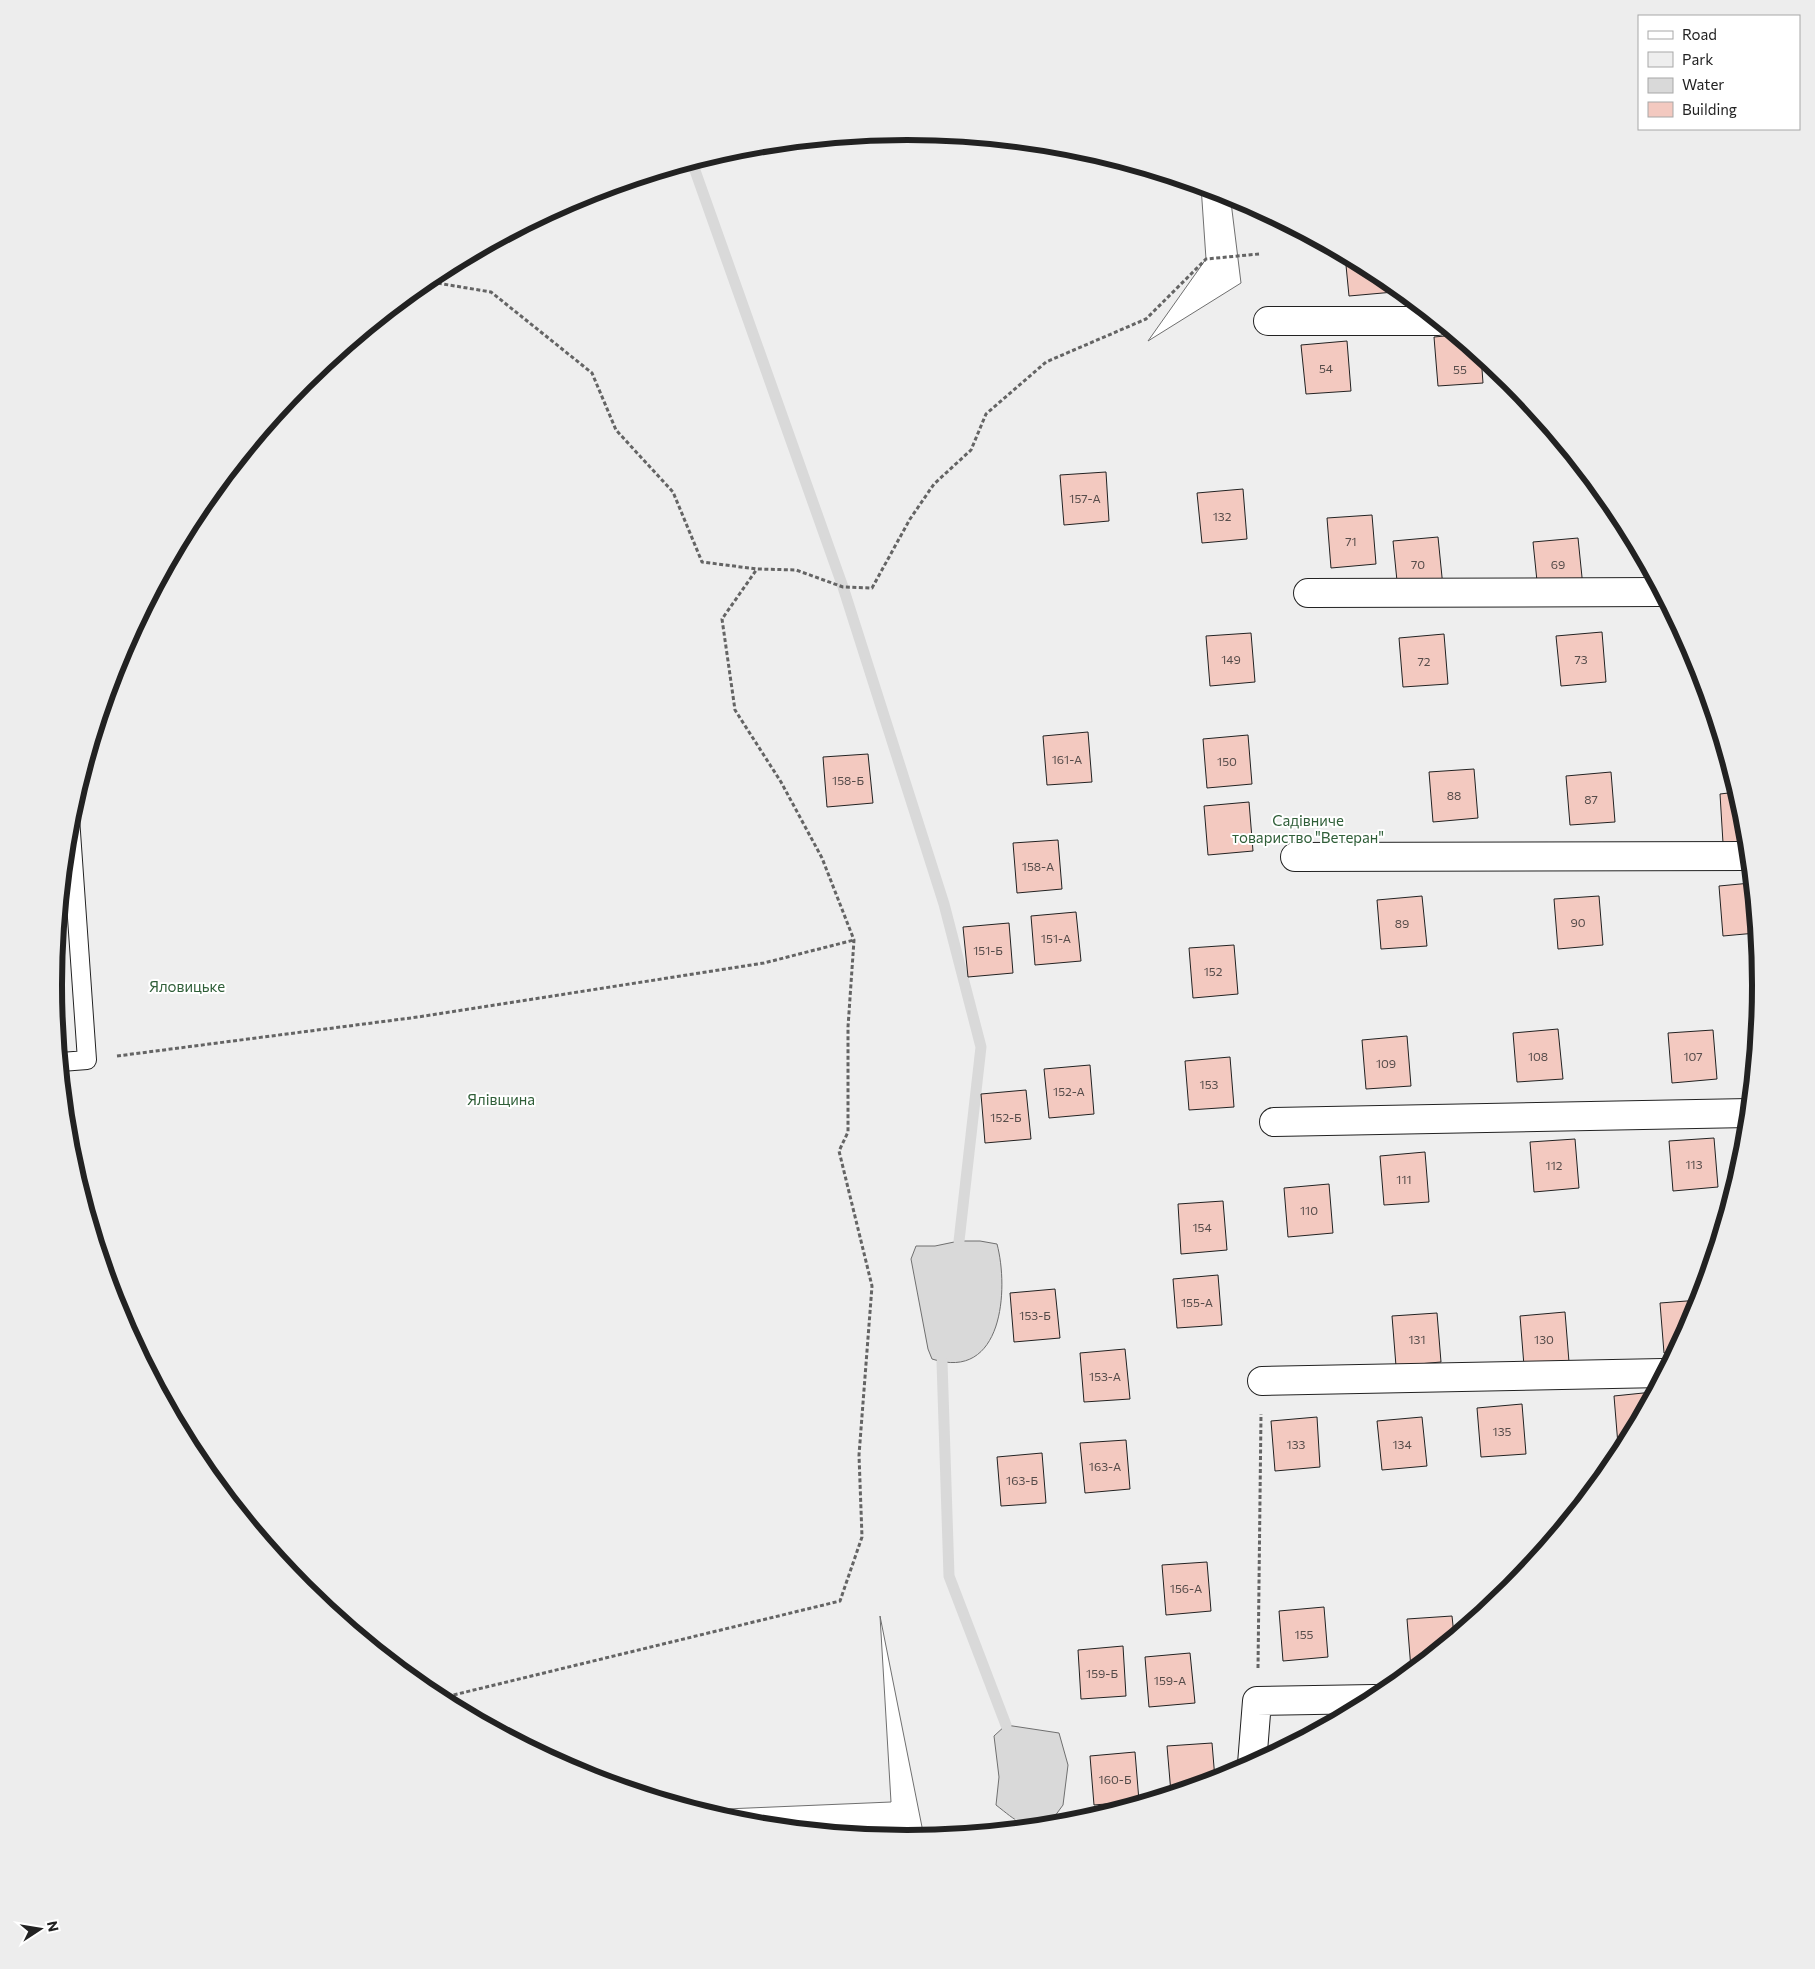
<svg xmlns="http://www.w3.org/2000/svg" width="1815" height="1969" viewBox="0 0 1815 1969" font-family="Commissioner,sans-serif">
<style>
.green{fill:#eee;stroke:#6f6f6f}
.water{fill:#d9d9d9;stroke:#6f6f6f}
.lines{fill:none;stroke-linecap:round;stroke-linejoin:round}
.stream{stroke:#d9d9d9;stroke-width:11}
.building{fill:#f3c9c0;stroke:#222}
.lane-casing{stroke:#222;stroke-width:20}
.street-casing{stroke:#222;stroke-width:30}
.path{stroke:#646464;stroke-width:3;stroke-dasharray:4 2.5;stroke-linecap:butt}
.lane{stroke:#fff;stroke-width:18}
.street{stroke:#fff;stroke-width:28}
.labels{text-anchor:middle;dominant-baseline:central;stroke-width:4;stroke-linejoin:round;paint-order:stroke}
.number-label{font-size:12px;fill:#564c4a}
.park-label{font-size:15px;fill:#2f5e38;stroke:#fff}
.rim{fill:none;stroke:#222;stroke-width:6}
</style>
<rect width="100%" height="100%" fill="#fff"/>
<path class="green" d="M908 131 1074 147 1201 186 1206 259 1148 341 1241 283 1230 194 1382 275 1511 381 1618 510 1696 658 1745 818 1761 984 1745 1151 1696 1311 1617 1459 1511 1588 1382 1695 1234 1773 1074 1822 924 1837 880 1616 891 1802 702 1810 581 1773 433 1694 304 1588 197 1459 119 1311 70 1151 54 984 70 818 119 658 198 510 304 381 433 274 581 196 741 147Z"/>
<path class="water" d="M959 1241H980L997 1244C1009 1289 1003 1382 932 1359L928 1349 911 1259 916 1246H935Z
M1006 1725 1059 1733 1068 1765 1063 1805 1049 1824C1020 1827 1018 1822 996 1805L999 1777 994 1736Z"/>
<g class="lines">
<path class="stream" d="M692 162 843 587 944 904 981 1047 959 1241
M942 1362 949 1576 1006 1725
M1018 1827 1019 1823"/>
</g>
<path class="building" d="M1345 255 1382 275 1393 284 1394 292 1349 296Z
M1456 335 1481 356 1483 383 1438 386 1434 337Z
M1347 341 1351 391 1306 394 1301 345Z
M1106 472 1109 521 1064 525 1060 475Z
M1243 489 1247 539 1202 543 1197 493Z
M1372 515 1376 564 1331 568 1327 518Z
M1438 537 1443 587 1398 591 1393 541Z
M1578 538 1583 587 1538 591 1533 542Z
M1602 632 1606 682 1561 686 1556 636Z
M1251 633 1255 682 1210 686 1206 636Z
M1444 634 1448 684 1403 687 1399 638Z
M1088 732 1092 782 1047 785 1043 736Z
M1248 735 1252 784 1207 788 1203 739Z
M868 754 873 803 827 807 823 757Z
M1474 769 1478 818 1433 822 1429 772Z
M1611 772 1615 822 1570 825 1566 776Z
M1737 792 1745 818 1747 841 1723 843 1720 794Z
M1249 802 1253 851 1208 855 1204 806Z
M1058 840 1062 889 1017 893 1013 843Z
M1751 883 1756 933 1723 936 1719 886Z
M1422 896 1427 946 1381 949 1377 900Z
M1599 896 1603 945 1558 949 1554 899Z
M1076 912 1081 961 1035 965 1031 916Z
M1009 923 1013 973 968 977 963 927Z
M1234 945 1238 994 1193 998 1189 948Z
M1558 1029 1563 1079 1517 1082 1513 1033Z
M1713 1030 1717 1079 1672 1083 1668 1033Z
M1407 1036 1411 1086 1366 1089 1362 1040Z
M1230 1057 1234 1107 1189 1110 1185 1061Z
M1090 1065 1094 1114 1049 1118 1044 1069Z
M1026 1090 1031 1139 985 1143 981 1094Z
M1714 1138 1718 1187 1673 1191 1669 1141Z
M1575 1139 1579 1188 1534 1192 1530 1142Z
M1425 1152 1429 1202 1384 1205 1380 1156Z
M1329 1184 1333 1233 1288 1237 1284 1188Z
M1223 1201 1227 1250 1181 1254 1178 1204Z
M1218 1275 1222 1325 1177 1328 1173 1279Z
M1055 1289 1060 1338 1014 1342 1010 1293Z
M1700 1300 1696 1311 1675 1352 1664 1353 1660 1303Z
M1565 1312 1569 1362 1524 1366 1520 1316Z
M1437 1313 1441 1362 1396 1366 1392 1316Z
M1125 1349 1130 1399 1084 1402 1080 1353Z
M1653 1392 1625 1445H1618L1614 1396Z
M1522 1404 1526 1454 1481 1457 1477 1408Z
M1317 1417 1320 1467 1275 1471 1271 1421Z
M1422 1417 1427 1466 1382 1470 1377 1421Z
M1126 1440 1130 1489 1085 1493 1080 1443Z
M1042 1453 1046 1503 1001 1506 997 1457Z
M1207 1562 1211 1611 1166 1615 1162 1565Z
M1324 1607 1328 1657 1283 1661 1279 1611Z
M1452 1616 1454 1635 1411 1669 1407 1619Z
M1123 1646 1126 1696 1081 1699 1078 1650Z
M1190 1653 1195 1703 1149 1707 1145 1657Z
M1212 1743 1215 1779 1171 1793 1167 1746Z
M1135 1752 1139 1801 1094 1805 1090 1756Z"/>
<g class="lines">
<defs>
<path id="lane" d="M61 1062 87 1060 70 818"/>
<path id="street" d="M1268 321H1438
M1308 593 1661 592
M1295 857 1749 856
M1274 1122 1749 1113
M1262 1381 1663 1373
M1252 1764 1257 1701 1374 1699"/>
</defs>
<use href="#lane" class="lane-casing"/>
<use href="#street" class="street-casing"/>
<path class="path" d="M425 281 491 292 592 373 616 430 673 492 702 562 757 569 796 570 843 587 872 588 910 519 934 484 971 450 986 414 1046 362 1146 319 1206 259 1259 254
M117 1056 418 1017 764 963 854 940
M1258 1668 1261 1414
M441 1698 840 1601 862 1537 859 1455 872 1286 839 1151 848 1132V1027L854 940 822 858 781 782 735 710 722 619 757 569"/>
<use href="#lane" class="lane"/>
<use href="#street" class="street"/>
</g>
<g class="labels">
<g class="number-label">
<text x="1326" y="368">54</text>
<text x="1460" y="369">55</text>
<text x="1085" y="498">157-А</text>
<text x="1222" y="516">132</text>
<text x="1351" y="541">71</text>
<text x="1418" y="564">70</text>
<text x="1558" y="564">69</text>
<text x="1231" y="659">149</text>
<text x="1581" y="659">73</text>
<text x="1424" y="661">72</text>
<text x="1067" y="759">161-А</text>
<text x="1227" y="761">150</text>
<text x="848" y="780">158-Б</text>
<text x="1454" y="795">88</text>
<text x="1591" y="799">87</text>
<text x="1038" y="866">158-А</text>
<text x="1578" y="922">90</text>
<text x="1402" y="923">89</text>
<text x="1056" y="938">151-А</text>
<text x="988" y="950">151-Б</text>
<text x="1213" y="971">152</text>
<text x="1538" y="1056">108</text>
<text x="1693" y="1056">107</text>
<text x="1386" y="1063">109</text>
<text x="1209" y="1084">153</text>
<text x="1069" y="1091">152-А</text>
<text x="1006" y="1117">152-Б</text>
<text x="1694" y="1164">113</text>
<text x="1554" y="1165">112</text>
<text x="1404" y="1179">111</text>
<text x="1309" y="1210">110</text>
<text x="1202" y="1227">154</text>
<text x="1197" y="1302">155-А</text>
<text x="1035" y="1315">153-Б</text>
<text x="1417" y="1339">131</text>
<text x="1544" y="1339">130</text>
<text x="1105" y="1376">153-А</text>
<text x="1502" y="1431">135</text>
<text x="1296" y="1444">133</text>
<text x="1402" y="1444">134</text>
<text x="1105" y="1466">163-А</text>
<text x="1022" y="1480">163-Б</text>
<text x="1186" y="1588">156-А</text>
<text x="1304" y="1634">155</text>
<text x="1102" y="1673">159-Б</text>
<text x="1170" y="1680">159-А</text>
<text x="1115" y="1779">160-Б</text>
</g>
<g class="park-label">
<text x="1308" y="820">Садівниче<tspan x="1308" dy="17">товариство "Ветеран"</tspan></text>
<text x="187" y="986">Яловицьке</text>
<text x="501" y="1099">Ялівщина</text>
</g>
</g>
<path d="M0 0H1815V1969H0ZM62 985a845 845 0 1 1 1690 0a845 845 0 1 1-1690 0Z" fill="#ededed" fill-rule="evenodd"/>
<path class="rim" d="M62 985a845 845 0 1 1 1690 0a845 845 0 1 1-1690 0Z"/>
<rect x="1638" y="15" width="162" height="115" fill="#ffffff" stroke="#a7a7a7"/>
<rect x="1648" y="31" width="25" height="8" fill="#ffffff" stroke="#a7a7a7"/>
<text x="1682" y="40" font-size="15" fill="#222222">Road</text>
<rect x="1648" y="52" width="25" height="15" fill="#eeeeee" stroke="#a7a7a7"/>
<text x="1682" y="65" font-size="15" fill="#222222">Park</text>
<rect x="1648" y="78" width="25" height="15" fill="#d9d9d9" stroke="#a7a7a7"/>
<text x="1682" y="90" font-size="15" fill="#222222">Water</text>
<rect x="1648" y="102" width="25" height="15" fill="#f3c9c0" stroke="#a7a7a7"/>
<text x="1682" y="115" font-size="15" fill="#222222">Building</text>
<g transform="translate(40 1929) rotate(78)" stroke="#ffffff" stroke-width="4" paint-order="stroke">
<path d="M0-4L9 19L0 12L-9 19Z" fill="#222222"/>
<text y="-8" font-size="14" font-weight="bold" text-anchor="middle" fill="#222222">N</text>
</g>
</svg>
